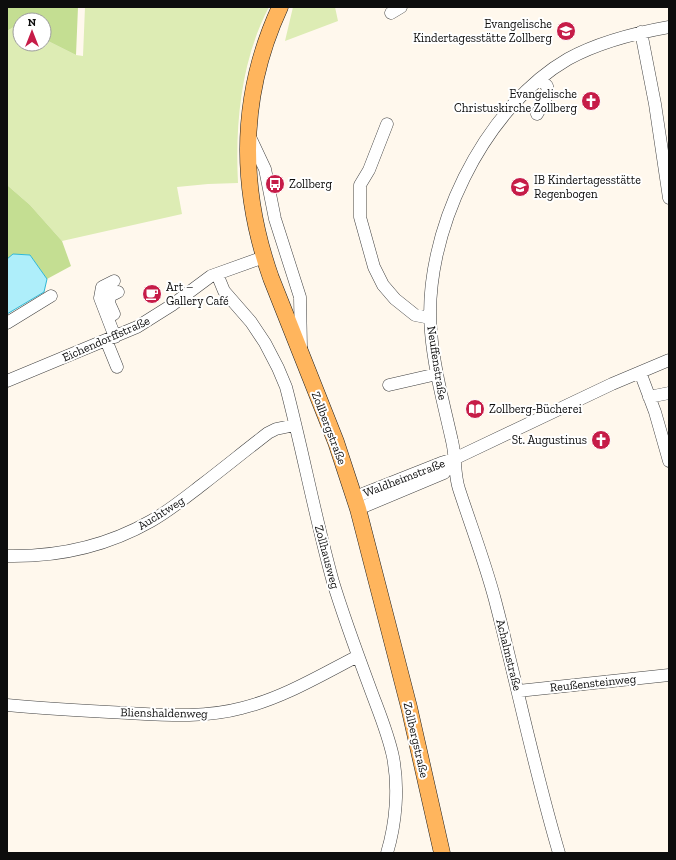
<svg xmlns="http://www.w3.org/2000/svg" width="676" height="860" viewBox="0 0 676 860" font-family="'Zilla Slab',serif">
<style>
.green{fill:#ddecb4}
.forest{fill:#c4de92}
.water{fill:#aeeefa;stroke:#30b8d6}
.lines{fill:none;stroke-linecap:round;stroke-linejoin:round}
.minor-casing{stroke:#404040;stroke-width:13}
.major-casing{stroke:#1e1e1e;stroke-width:17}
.minor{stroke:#fff;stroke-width:12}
.major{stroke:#ffb55d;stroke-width:16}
.labels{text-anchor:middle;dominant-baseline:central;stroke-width:4;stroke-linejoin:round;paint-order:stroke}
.poi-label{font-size:12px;fill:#0d0d0d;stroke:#fff;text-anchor:start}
.street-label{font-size:12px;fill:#0d0d0d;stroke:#fff}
</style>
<rect width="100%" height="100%" fill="#fff8ed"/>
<path class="green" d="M85 7H269C241 60 235 124 238 183L208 184 177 187 182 214 62 241 30 205 7 185V31L17 25 20 26V44H44V39L76 55 83 56Z
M293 7H335L338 21 285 41Z"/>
<path class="forest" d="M7 7H78L76 55 44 39V20H20V26L17 25 7 31Z
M7 185 30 205 62 241 71 266 47 279 30 255 13 254 7 259Z"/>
<path class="water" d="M13 254 30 255 47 279 44 292 7 314V259Z"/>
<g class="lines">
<defs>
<path id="minor" d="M391 13 401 7
M641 32 655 104 669 198
M537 114 548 94 547 86 540 79
M387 124 369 170 360 185V217L374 267 383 285 395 299 415 315 430 318
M249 135 265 169 275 219 300 297 301 348
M217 274 224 291 251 322 265 343 278 368 286 387C303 452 315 517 333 582 344 618 357 653 370 688 378 710 388 733 393 757 399 788 396 823 387 853
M114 281 102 287 100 298 115 337
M114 314 109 303 110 296 118 292
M7 323 51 296
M106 340 117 367
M640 372 655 412 669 461
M7 381 137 327 172 305 211 276 264 257
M389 385 437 374
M649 397 669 393
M355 497 441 463 454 459 612 384 669 360
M358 509 444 473 454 459
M7 556C57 557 107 546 151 521 169 511 186 497 203 484 225 467 246 450 268 433L276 429 295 425
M518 691 669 675
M7 705C47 709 87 711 128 713 166 715 205 718 242 708 283 698 321 675 358 656
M559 853C534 769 517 684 495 600 485 562 471 526 459 489 454 474 456 457 452 441 444 405 434 369 431 332 422 235 483 108 568 59 599 42 635 33 669 27"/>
<path id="major" d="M280 7C239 96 239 187 271 278L336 442 358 509 409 707 442 853"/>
</defs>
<use href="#minor" class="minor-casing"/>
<use href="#major" class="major-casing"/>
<use href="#minor" class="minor"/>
<use href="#major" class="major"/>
</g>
<defs>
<symbol id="school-disc" viewBox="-11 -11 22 22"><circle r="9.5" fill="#c61c48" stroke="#fff"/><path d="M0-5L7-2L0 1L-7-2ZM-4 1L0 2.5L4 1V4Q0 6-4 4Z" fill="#fff"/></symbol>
<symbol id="church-disc" viewBox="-11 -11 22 22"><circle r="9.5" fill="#c61c48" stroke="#fff"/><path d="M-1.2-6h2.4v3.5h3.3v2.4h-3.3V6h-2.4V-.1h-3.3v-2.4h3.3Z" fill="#fff"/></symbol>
<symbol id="bus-disc" viewBox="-11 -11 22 22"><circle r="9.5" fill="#c61c48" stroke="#fff"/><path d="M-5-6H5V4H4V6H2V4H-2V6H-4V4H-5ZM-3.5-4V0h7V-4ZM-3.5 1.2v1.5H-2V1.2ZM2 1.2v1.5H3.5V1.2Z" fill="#fff"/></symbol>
<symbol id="cafe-disc" viewBox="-11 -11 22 22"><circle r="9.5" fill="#c61c48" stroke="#fff"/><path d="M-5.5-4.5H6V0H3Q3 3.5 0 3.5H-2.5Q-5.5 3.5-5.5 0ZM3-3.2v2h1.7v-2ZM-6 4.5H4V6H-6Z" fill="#fff"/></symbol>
<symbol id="library-disc" viewBox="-11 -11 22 22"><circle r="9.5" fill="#c61c48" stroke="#fff"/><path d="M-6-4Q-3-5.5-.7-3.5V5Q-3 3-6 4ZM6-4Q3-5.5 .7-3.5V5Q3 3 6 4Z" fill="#fff"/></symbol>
</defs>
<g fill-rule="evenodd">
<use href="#school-disc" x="555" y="20" width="22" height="22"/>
<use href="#church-disc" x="580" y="90" width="22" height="22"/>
<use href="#bus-disc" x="264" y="173" width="22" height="22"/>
<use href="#school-disc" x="509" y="176" width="22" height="22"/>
<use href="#cafe-disc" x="141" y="283" width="22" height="22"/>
<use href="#library-disc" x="464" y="398" width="22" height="22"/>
<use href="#church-disc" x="590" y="429" width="22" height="22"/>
</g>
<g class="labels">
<g class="poi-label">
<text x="552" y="24" text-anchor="end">Evangelische<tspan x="552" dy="14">Kindertagesstätte Zollberg</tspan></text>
<text x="577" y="94" text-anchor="end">Evangelische<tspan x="577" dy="14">Christuskirche Zollberg</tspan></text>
<text x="534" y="180">IB Kindertagesstätte<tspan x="534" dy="14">Regenbogen</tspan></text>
<text x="289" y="184">Zollberg</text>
<text x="166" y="287">Art –<tspan x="166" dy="14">Gallery Café</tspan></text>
<text x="489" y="409">Zollberg-Bücherei</text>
<text x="587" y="440" text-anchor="end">St. Augustinus</text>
</g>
<g class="street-label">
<text transform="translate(106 339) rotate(-24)">Eichendorffstraße</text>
<text transform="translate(437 363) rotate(81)">Neuffenstraße</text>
<text transform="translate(329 428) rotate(69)">Zollbergstraße</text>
<text transform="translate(404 478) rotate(-21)">Waldheimstraße</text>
<text transform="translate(161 513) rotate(-32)">Auchtweg</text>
<text transform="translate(327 557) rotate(75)">Zollhausweg</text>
<text transform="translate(509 655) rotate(76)">Achalmstraße</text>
<text transform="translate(593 683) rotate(-6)">Reußensteinweg</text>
<text transform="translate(164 713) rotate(1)">Blienshaldenweg</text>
<text transform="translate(416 740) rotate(77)">Zollbergstraße</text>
</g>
</g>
<rect width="676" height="860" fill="none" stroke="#0d0d0d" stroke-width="16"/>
<g transform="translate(32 32)"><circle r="19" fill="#ffffff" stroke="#9e9e9e"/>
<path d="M0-3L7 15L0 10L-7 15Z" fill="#c61c48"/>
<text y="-6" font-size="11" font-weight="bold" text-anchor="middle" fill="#0d0d0d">N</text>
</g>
</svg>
